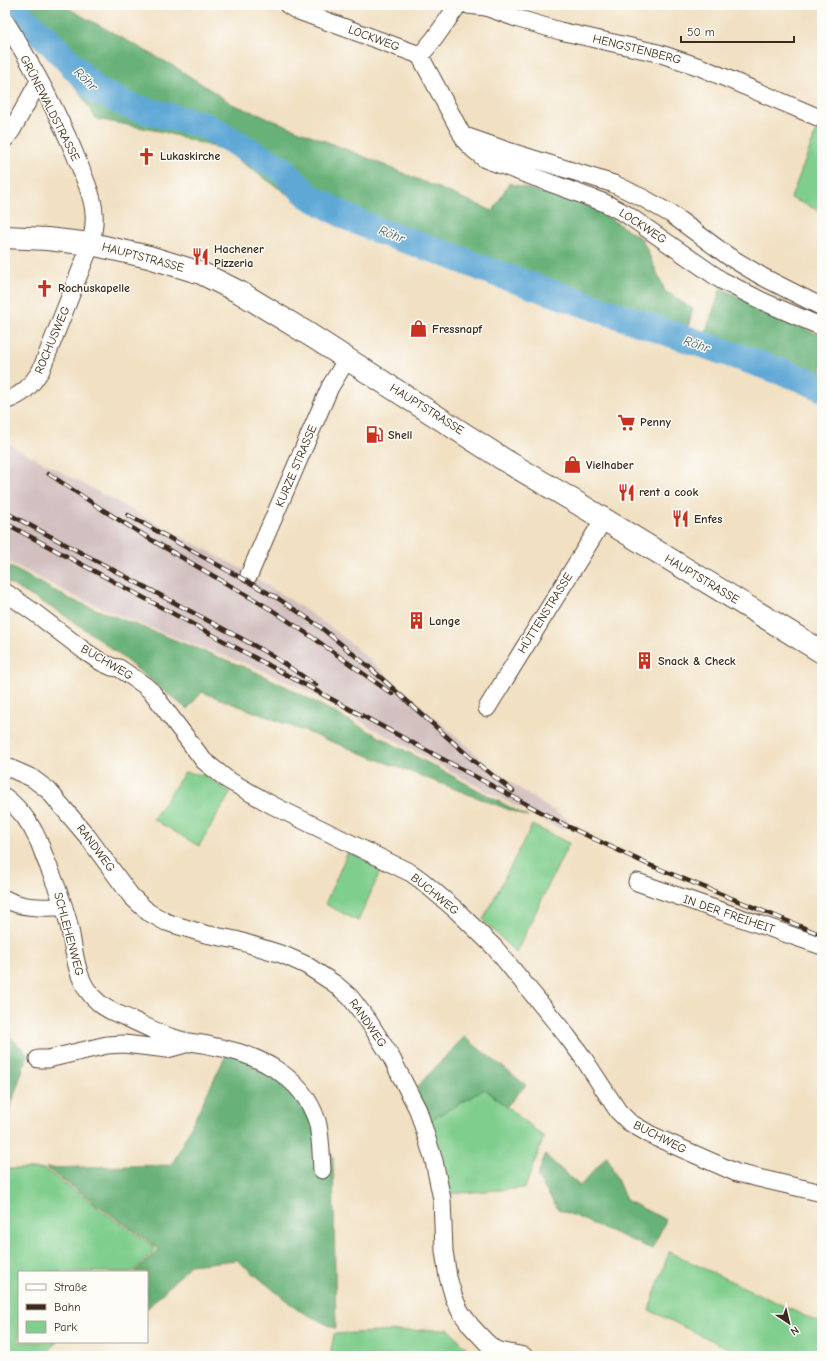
<svg xmlns="http://www.w3.org/2000/svg" width="827" height="1361" viewBox="0 0 827 1361" font-family="'Comic Neue',sans-serif">
<style>
.industrial{fill:#d2bfc0}
.green{fill:#80ce8d;stroke:#5e7c56}
.forest{fill:#68b178;stroke:#526e4b}
.lines{fill:none;stroke-linecap:round;stroke-linejoin:round}
.river{stroke:#5ea8d6;stroke-width:27}
.street-casing{stroke:#564537;stroke-width:19}
.secondary-casing{stroke:#564537;stroke-width:24}
.street{stroke:#fff;stroke-width:17}
.secondary{stroke:#fff;stroke-width:22}
.rail-casing{stroke:#3b2a1e;stroke-width:4.5}
.rail{stroke:#fdfcf7;stroke-width:3;stroke-dasharray:9;stroke-linecap:butt}
.labels{text-anchor:middle;dominant-baseline:central;stroke-width:3;stroke-linejoin:round;paint-order:stroke}
.street-label{font-size:12px;fill:#3b2a1e;stroke:#fdfcf7}
.poi-label{font-size:12px;font-weight:bold;fill:#3b2a1e;stroke:#fdfcf7;text-anchor:start}
.water-label{font-size:13px;font-style:italic;fill:#495c68;stroke:#fdfcf7}
</style>
<rect width="100%" height="100%" fill="#fdfcf7"/>
<filter id="ink" filterUnits="userSpaceOnUse"><feTurbulence type="fractalNoise" baseFrequency=".025" numOctaves="2"/><feDisplacementMap in="SourceGraphic" scale="8" xChannelSelector="R" yChannelSelector="G"/><feConvolveMatrix kernelMatrix="1 2 1 2 8 2 1 2 1" color-interpolation-filters="sRGB"/></filter>
<filter id="wash" filterUnits="userSpaceOnUse"><feTurbulence type="fractalNoise" baseFrequency=".012" numOctaves="4" result="noise"/><feDisplacementMap in="SourceGraphic" scale="16" xChannelSelector="R" yChannelSelector="G"/><feGaussianBlur stdDeviation="0.9" result="paint"/><feColorMatrix in="noise" values="0 0 0 0 0 0 0 0 0 0 0 0 0 0 0 0 0 1.4 0 .05"/><feComposite in="paint" operator="in"/></filter>
<g filter="url(#wash)">
<rect width="100%" height="100%" fill="#f1e0c2"/>
<path class="industrial" d="M5 442 242 569 286 597 329 626 349 642 494 770 536 800 569 820 563 830 483 789 293 684 260 669 135 622 72 595 5 560Z"/>
<path class="green" d="M817 129 822 132V212L791 198Z
M185 772 203 775 231 792 199 846 153 819Z
M532 825 569 843 516 953 483 920Z
M348 852 382 868 358 921 325 904Z
M485 1089 544 1137 525 1188 447 1194 425 1123Z
M5 1169H44L156 1249 132 1272H19V1342H57L42 1356H5Z
M669 1252 822 1324V1356H744L649 1310Z
M449 1329 474 1356H330L334 1334Z"/>
<path class="forest" d="M26 5H62L177 68 232 104 353 152 493 211 509 183 590 206 642 239 665 291 693 309 687 330 582 299 522 277 433 253 303 205 224 150 164 132 96 119Z
M721 288 790 323 822 336V402L700 348Z
M5 564 70 599 249 669 287 687 528 817 202 692 187 709 103 642 61 613 5 581Z
M5 1032 28 1054 5 1123Z
M464 1037 526 1085 506 1107 485 1089 425 1123 416 1088Z
M227 1053 276 1072 301 1097 333 1158 336 1329 298 1310 237 1260 190 1265 147 1309V1272H134L159 1249 46 1168 172 1165Z
M545 1155 580 1186 607 1156 626 1200 666 1220 652 1249 558 1209 537 1177Z"/>
<g class="lines">
<path class="river" d="M5 6 18 14 47 39 97 91 132 107 204 125 279 167 309 196 347 217 379 231 444 253 492 272 803 379 822 388"/>
</g>
</g>
<g filter="url(#ink)">
<g class="lines">
<defs>
<path id="street" d="M288 5 296 10 414 53 420 56 466 142 474 150 485 159 605 203 626 214 721 280 762 301 822 327
M468 5 486 7 519 19 560 31 658 53 700 67 822 119
M5 21C33 66 59 115 79 164 85 180 93 196 94 213 95 223 93 234 91 244L41 370C31 386 23 395 5 401
M420 56 434 39 458 5
M462 135 505 150 614 184 643 198 671 214 728 256 763 277 822 307
M5 139 12 130 39 81
M249 575 330 387 347 359
M5 592 35 613 86 652 101 662 112 667 119 668 144 685 152 692 161 704 204 761 228 780 272 805 411 873 421 880 456 910 495 948 567 1036 584 1059 618 1111 629 1122 651 1135 737 1173 822 1193
M487 708 604 519
M5 766 32 778 48 790 87 836 131 896 148 912 166 922 205 934 236 940 284 955 306 965 335 984 350 997 369 1022 391 1057 418 1110 434 1161 442 1199 444 1251 448 1277 454 1298 460 1311 471 1326 486 1342 494 1349 500 1351 524 1356
M5 797C19 808 31 824 38 840 42 848 44 857 48 865 56 885 64 904 69 925 75 952 75 983 98 1002 107 1011 121 1015 132 1020 147 1027 161 1035 177 1039 189 1043 201 1043 212 1046 257 1054 302 1075 317 1121 321 1136 321 1154 322 1170
M637 882 822 946
M5 899C24 909 43 907 64 907
M38 1059H48L107 1045 124 1044 167 1049 189 1043"/>
<path id="secondary" d="M5 237 47 239 91 244 149 257 201 273 241 293 310 335 506 461 574 501 822 652"/>
</defs>
<use href="#street" class="street-casing"/>
<use href="#secondary" class="secondary-casing"/>
<use href="#street" class="street"/>
<use href="#secondary" class="secondary"/>
<defs>
<path id="rail" d="M49 474 103 510 150 539 272 610 312 637 392 694
M5 512 246 641 274 657 316 685
M128 515 279 599 319 626 369 667 474 761 513 791
M5 523 565 825 647 864 822 935"/>
</defs>
<use href="#rail" class="rail-casing"/>
<use href="#rail" class="rail"/>
</g>
</g>
<defs>
<symbol id="church-bare" viewBox="-9 -9 18 18"><path d="M-1.2-6h2.4v3.5h3.3v2.4h-3.3V6h-2.4V-.1h-3.3v-2.4h3.3Z" fill="#c8321e" stroke="#fdfcf7" stroke-width="2.5" paint-order="stroke"/></symbol>
<symbol id="restaurant-bare" viewBox="-9 -9 18 18"><path d="M-5-6h1v4h1v-4h1v4h1v-4h1v5L-1.5 .5V6h-2V.5L-5-1ZM5-6V6H3V1.5H1.5Q1.5-4 5-6Z" fill="#c8321e" stroke="#fdfcf7" stroke-width="2.5" paint-order="stroke"/></symbol>
<symbol id="shop-bare" viewBox="-9 -9 18 18"><path d="M-5-2.5h2.3a2.7 3.5 0 0 1 5.4 0H5L5.5 6h-11ZM-1.5-2.5h3a1.5 2.3 0 0 0-3 0Z" fill="#c8321e" stroke="#fdfcf7" stroke-width="2.5" paint-order="stroke"/></symbol>
<symbol id="supermarket-bare" viewBox="-9 -9 18 18"><path d="M-6-5.5h2.5l.6 2H6L4.5 2H-2.5L-4.4-4H-6ZM-1.5 3.2a1.3 1.3 0 1 0 .1 0ZM3 3.2a1.3 1.3 0 1 0 .1 0Z" fill="#c8321e" stroke="#fdfcf7" stroke-width="2.5" paint-order="stroke"/></symbol>
<symbol id="fuel-bare" viewBox="-9 -9 18 18"><path d="M-5.5-6h7V0h2V4h1.3V-2.5L3-4.5l.8-.8L6-3V5H2.5V1h-1V6h-7ZM-4.2-4.7v3.2H.2V-4.7Z" fill="#c8321e" stroke="#fdfcf7" stroke-width="2.5" paint-order="stroke"/></symbol>
<symbol id="building-bare" viewBox="-9 -9 18 18"><path d="M-4-6H4V6H1V3H-1V6H-4ZM-2.5-4.3h1.7v1.8h-1.7ZM.8-4.3h1.7v1.8H.8ZM-2.5-1h1.7V.8h-1.7ZM.8-1h1.7V.8H.8Z" fill="#c8321e" stroke="#fdfcf7" stroke-width="2.5" paint-order="stroke"/></symbol>
</defs>
<g fill-rule="evenodd">
<use href="#church-bare" x="134" y="144" width="25" height="25"/>
<use href="#restaurant-bare" x="188" y="244" width="25" height="25"/>
<use href="#church-bare" x="32" y="276" width="25" height="25"/>
<use href="#shop-bare" x="406" y="316" width="25" height="25"/>
<use href="#supermarket-bare" x="614" y="410" width="25" height="25"/>
<use href="#fuel-bare" x="362" y="422" width="25" height="25"/>
<use href="#shop-bare" x="560" y="452" width="25" height="25"/>
<use href="#restaurant-bare" x="614" y="480" width="25" height="25"/>
<use href="#restaurant-bare" x="668" y="506" width="25" height="25"/>
<use href="#building-bare" x="404" y="608" width="25" height="25"/>
<use href="#building-bare" x="632" y="648" width="25" height="25"/>
</g>
<g class="labels">
<g class="street-label">
<text transform="translate(374 38) rotate(20)">LOCKWEG</text>
<text transform="translate(637 49) rotate(14)">HENGSTENBERG</text>
<text transform="translate(50 108) rotate(63)">GRÜNEWALDSTRASSE</text>
<text transform="translate(643 226) rotate(33)">LOCKWEG</text>
<text transform="translate(143 257) rotate(15)">HAUPTSTRASSE</text>
<text transform="translate(52 340) rotate(-67)">ROCHUSWEG</text>
<text transform="translate(427 409) rotate(32)">HAUPTSTRASSE</text>
<text transform="translate(296 466) rotate(-67)">KURZE STRASSE</text>
<text transform="translate(702 579) rotate(31)">HAUPTSTRASSE</text>
<text transform="translate(545 613) rotate(-58)">HÜTTENSTRASSE</text>
<text transform="translate(107 662) rotate(30)">BUCHWEG</text>
<text transform="translate(96 848) rotate(53)">RANDWEG</text>
<text transform="translate(435 894) rotate(39)">BUCHWEG</text>
<text transform="translate(729 914) rotate(19)">IN DER FREIHEIT</text>
<text transform="translate(69 934) rotate(75)">SCHLEHENWEG</text>
<text transform="translate(368 1023) rotate(55)">RANDWEG</text>
<text transform="translate(660 1137) rotate(27)">BUCHWEG</text>
</g>
<g class="poi-label">
<text x="160" y="156">Lukaskirche</text>
<text x="214" y="249">Hachener<tspan x="214" dy="14">Pizzeria</tspan></text>
<text x="58" y="288">Rochuskapelle</text>
<text x="432" y="329">Fressnapf</text>
<text x="640" y="422">Penny</text>
<text x="388" y="435">Shell</text>
<text x="586" y="465">Vielhaber</text>
<text x="639" y="492">rent a cook</text>
<text x="694" y="519">Enfes</text>
<text x="429" y="621">Lange</text>
<text x="658" y="661">Snack &amp; Check</text>
</g>
<g class="water-label">
<text transform="translate(86 79) rotate(44)">Röhr</text>
<text transform="translate(392 234) rotate(21)">Röhr</text>
<text transform="translate(697 344) rotate(19)">Röhr</text>
</g>
</g>
<rect width="827" height="1361" fill="none" stroke="#fdfcf7" stroke-width="20"/>
<rect x="18" y="1271" width="130" height="72" fill="#fdfcf7" stroke="#afa8a0"/>
<rect x="26" y="1284" width="20" height="6" fill="#ffffff" stroke="#afa8a0"/>
<text x="54" y="1291" font-size="12" fill="#3b2a1e">Straße</text>
<rect x="26" y="1304" width="20" height="6" fill="#3b2a1e" stroke="#afa8a0"/>
<text x="54" y="1311" font-size="12" fill="#3b2a1e">Bahn</text>
<rect x="26" y="1321" width="20" height="12" fill="#80ce8d" stroke="#afa8a0"/>
<text x="54" y="1331" font-size="12" fill="#3b2a1e">Park</text>
<g transform="translate(789 1323) rotate(145)" stroke="#fdfcf7" stroke-width="3" paint-order="stroke">
<path d="M0-3L7 15L0 10L-7 15Z" fill="#3b2a1e"/>
<text y="-6" font-size="11" font-weight="bold" text-anchor="middle" fill="#3b2a1e">N</text>
</g>
<path d="M681 36v6h113v-6" fill="none" stroke="#3b2a1e" stroke-width="2"/>
<text x="687" y="36" font-size="12" fill="#3b2a1e" stroke="#fdfcf7" stroke-width="3" paint-order="stroke">50 m</text>
</svg>
